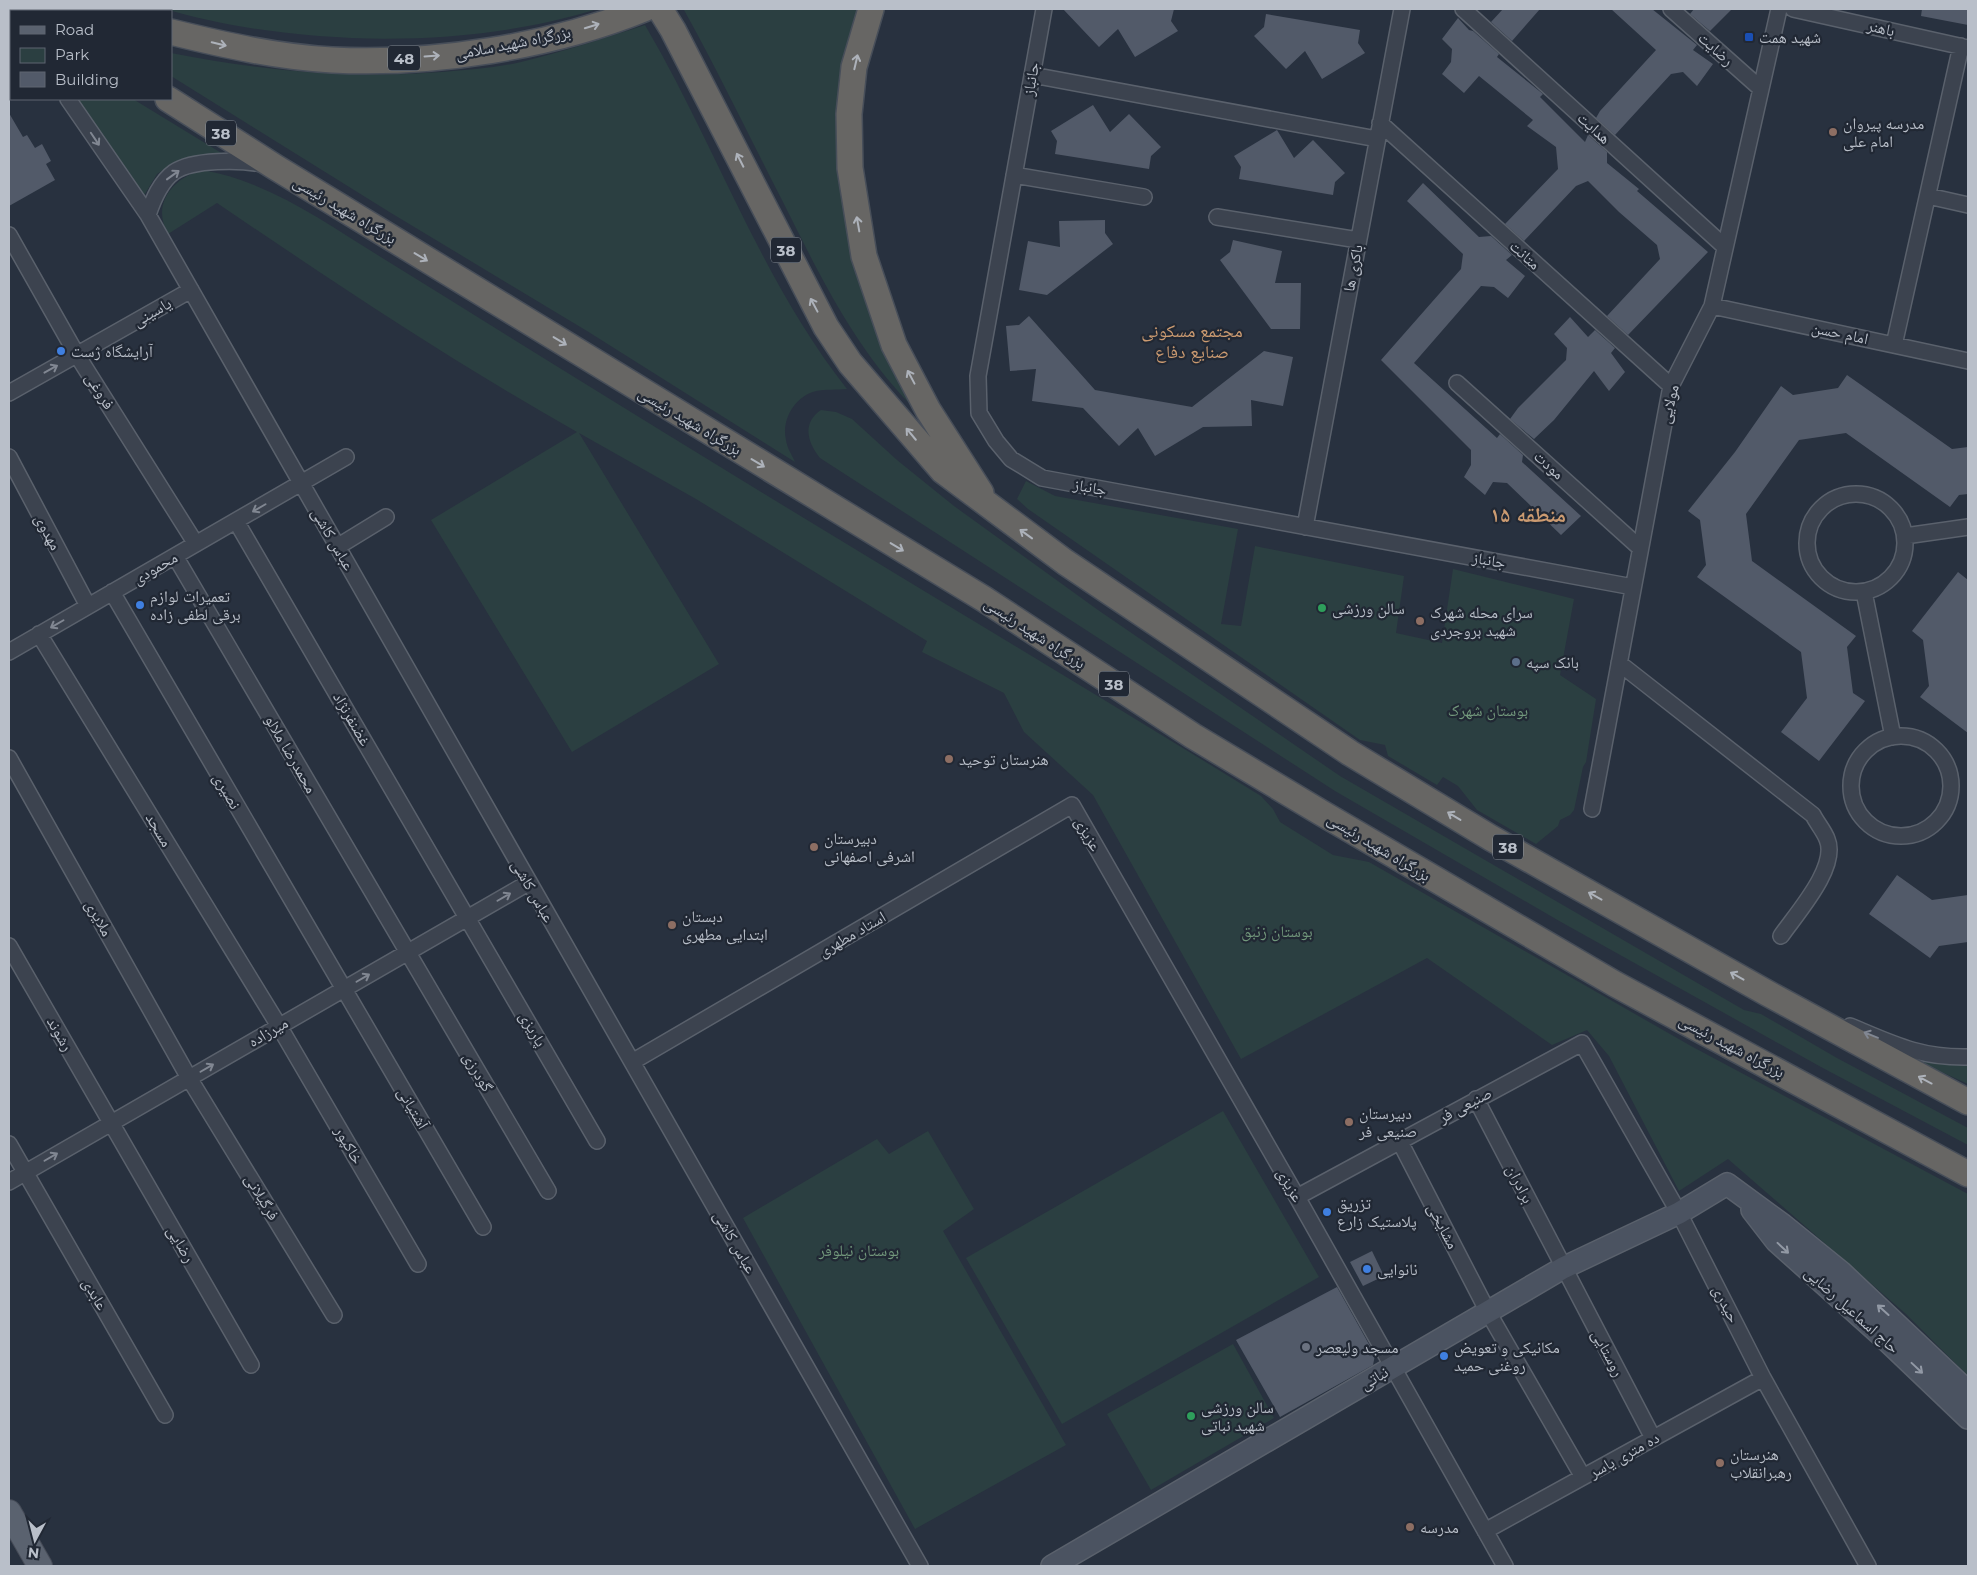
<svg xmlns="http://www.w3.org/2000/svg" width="1977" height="1575" viewBox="0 0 1977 1575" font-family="Montserrat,'Noto Naskh Arabic',sans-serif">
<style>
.green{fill:#2b3f41}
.building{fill:#525a69}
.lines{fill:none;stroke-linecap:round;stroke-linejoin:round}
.minor-casing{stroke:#5a616c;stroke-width:18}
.secondary-casing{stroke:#5a616c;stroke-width:24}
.primary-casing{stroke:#464c58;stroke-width:26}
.trunk-casing{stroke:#474e59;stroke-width:28}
.minor{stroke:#3c434f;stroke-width:15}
.secondary{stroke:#4b5361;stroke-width:21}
.primary{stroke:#5a626f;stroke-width:24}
.trunk{stroke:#676664;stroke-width:25}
.oneway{stroke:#adb2ba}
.oneway2{stroke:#818792}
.oneway3{stroke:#9299a5}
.transit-dot{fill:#1a4fb4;stroke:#212834;stroke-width:2}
.education-dot{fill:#8d6e63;stroke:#212834;stroke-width:2}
.shop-dot{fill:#3f7fe0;stroke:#212834;stroke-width:2}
.leisure-dot{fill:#2e9e5b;stroke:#212834;stroke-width:2}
.service-dot{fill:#5c6f8a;stroke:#212834;stroke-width:2}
.worship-dot{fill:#6b7280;stroke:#212834;stroke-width:2}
.labels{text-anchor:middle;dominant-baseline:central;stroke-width:4.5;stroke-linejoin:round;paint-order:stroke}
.shield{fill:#212834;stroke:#8b929c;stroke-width:1}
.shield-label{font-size:15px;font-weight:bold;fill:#b9bfc9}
.street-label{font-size:16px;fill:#b9bfc9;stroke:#212834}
.poi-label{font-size:16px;fill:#b9bfc9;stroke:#212834;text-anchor:start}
.park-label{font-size:16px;fill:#72987c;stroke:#212834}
.neighbourhood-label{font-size:18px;fill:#cc9b71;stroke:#212834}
.district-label{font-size:21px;font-weight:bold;fill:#cc9b71;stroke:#212834}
</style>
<rect width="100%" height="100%" fill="#28313f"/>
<path class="green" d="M165 9H597C467 50 295 47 165 9Z
M861 9 841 126 920 414C858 355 821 278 783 202 750 138 719 73 684 10Z
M645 25C715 144 761 280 847 389 837 390 825 389 816 391 795 396 781 420 786 440 787 448 792 455 795 462L587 331 391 213 171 76V53C263 71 349 79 442 72 468 70 495 68 521 62 563 52 604 38 645 25Z
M78 99H133L223 154 176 162 157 174 143 197Z
M202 170C269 181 327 224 384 259 442 295 500 331 558 367 791 512 1027 652 1261 796L1273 809 1280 822 1333 855 1369 862 1691 1046 1968 1194V1376L1906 1314 1728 1159 1679 1191 1609 1056 1587 1030 1552 1045 1427 958 1241 1059 1093 795 1024 732 1004 693 922 652 927 641 696 499 579 433 719 664 572 752 431 520 577 432C453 362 335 283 217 203L168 234C151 204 173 178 202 170Z
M821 410 836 412 852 419 897 460 954 506 1098 610 1340 776 1744 1010 1761 1014 1837 1058 1968 1128V1145L1821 1067 1561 922 1335 791 820 458C807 442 802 423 821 410Z
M1026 481 1055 496 1238 529 1221 624 1241 626 1255 546 1404 576 1396 633 1442 643 1453 569 1574 599 1560 675 1596 699 1586 762 1583 767 1574 810 1570 815 1560 820 1558 826 1536 844 1477 810 1458 786 1443 777 1437 785 1388 756 1385 745 1360 740 1028 509 1017 499Z
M1906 1056 1933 1062 1968 1063V1084Z
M1223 1111 1319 1277 1062 1424 966 1258Z
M928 1131 974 1209 943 1231 1066 1445 915 1529 743 1218 877 1139 889 1154Z
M1233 1344 1274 1418 1151 1490 1107 1414Z"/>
<path class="building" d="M1063 9H1174L1171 21 1178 31 1135 57 1118 29 1099 47Z
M1503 9H1540L1512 41 1491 22Z
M1611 9H1652L1697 45 1693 50 1713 64 1697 86 1683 72 1671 74 1615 135 1596 118 1600 111 1656 50Z
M1694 9H1732L1710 31 1690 14Z
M1922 9H1968V25L1921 16Z
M1266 14 1360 30 1358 43 1365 53 1322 79 1305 51 1286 69 1254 36 1264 27Z
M1458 18 1469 30 1473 31 1499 54 1497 57 1543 94 1540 97 1585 142 1588 135 1607 152V163L1639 189 1637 191 1708 252 1628 335 1607 316 1660 259 1657 245 1619 212 1588 181 1576 186 1524 241 1505 224 1558 169 1556 147 1527 126 1533 120 1479 76 1464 93 1442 74 1451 62 1452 49 1442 39Z
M1093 105 1110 132 1129 114 1161 147 1151 156 1149 169 1055 154 1057 141 1051 131Z
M9 113 23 137 27 135 35 148 42 144 51 161 46 164 55 180 9 206Z
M1277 130 1294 158 1313 140 1345 173 1335 182 1333 195 1239 179 1241 167 1234 156Z
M1423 183 1479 237 1491 236 1512 255 1506 260 1525 276 1508 298 1494 287 1481 286 1414 363 1497 438 1500 434 1523 455 1522 462 1581 516 1561 535 1507 483 1493 482 1485 495 1464 477 1471 465V450L1381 360 1461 269 1463 254 1407 201Z
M1105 220V233L1113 244 1047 295 1019 290 1028 241 1060 247 1059 221Z
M1233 240 1282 251 1275 283H1301L1300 329H1271L1220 260 1230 252Z
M1029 316 1095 390 1192 407 1264 351 1293 357 1283 406 1251 400 1252 426 1203 427 1155 456 1138 428 1119 446 1083 408 1032 401 1036 369 1010 371 1006 326 1019 325Z
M1570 317 1588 337 1595 330 1615 348 1611 353 1625 372 1609 391 1594 371 1554 420 1534 439 1510 419 1518 408 1566 360 1567 348 1554 334Z
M1847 375 1952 449 1968 447V494L1959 495 1950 507 1846 433 1799 440 1746 514 1752 561 1856 636 1847 647 1853 693 1865 701 1819 761 1781 732 1807 698 1801 652 1697 577 1706 565 1700 520 1688 511 1735 452 1781 386 1793 395 1838 388Z
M1958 572 1968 580V733L1920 697 1929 686 1923 640 1912 631Z
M1897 875 1932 900 1968 895V942L1939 946 1930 958 1869 914Z
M1372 1251 1384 1276 1363 1286 1350 1262Z
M1337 1287 1375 1355 1373 1365 1280 1417 1236 1340Z"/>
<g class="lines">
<defs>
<path id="minor" d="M1044 9 978 376 979 413 996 441 1011 459 1042 478 1633 587
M1463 9 1725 247
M1671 9 1761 89
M1793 9 1968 48
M9 42 11 44
M1032 75 1377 139
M68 99 148 215 920 1566
M1380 123 1671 386
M1014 175 1144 197
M1928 196 1968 205
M148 215C153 200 160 182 174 172 193 159 240 160 262 164
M1217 217 1358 240
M9 235 77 355 196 544
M1712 306 1968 361
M1894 345 1961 46
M1457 383 1640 548
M9 393 191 290
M9 457 88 606
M1807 543a49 49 0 1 1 98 0a49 49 0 1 1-98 0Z
M236 521 597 1141
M1305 527 1402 9
M1905 536 1968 527
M337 547 386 517
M175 556 548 1191
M112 592 483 1227
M1864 592 1893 737
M39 634 279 1026 418 1264
M9 652 346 457
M1619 663 1813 815C1817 823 1824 831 1827 839 1839 867 1796 914 1781 936
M1851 786a50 50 0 1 1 100 0a50 50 0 1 1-100 0Z
M9 758 189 1078 334 1315
M1592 809 1671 386 1712 306 1779 9
M9 946 251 1365
M1850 1026C1893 1044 1920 1058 1968 1057
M632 1062 1072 805 1297 1197 1505 1566
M1476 1099 1653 1438
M1399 1140 1488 1312 1583 1477
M9 1144 165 1415
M9 1182 528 883
M1297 1197 1582 1043 1679 1213 1763 1378 1868 1566
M1485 1531 1763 1378"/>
<path id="secondary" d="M1752 1210 1776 1241 1882 1336 1968 1418
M1052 1566 1563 1268 1679 1213 1727 1184 1783 1225 1841 1272 1968 1392"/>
<path id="primary" d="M9 1512 40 1566"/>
<path id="trunk" d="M26 9 30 11
M105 9 110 11
M660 9 673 30 826 327 850 363 943 471 1065 562 1350 753 1491 838 1767 993 1968 1102
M871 9 854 67 849 114 850 168 864 256 894 345 928 410 981 493
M171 32C224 45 277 57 332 60 433 65 550 47 644 9
M168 99 275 167 984 599 1193 736 1320 812 1615 984 1968 1174"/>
</defs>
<use href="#minor" class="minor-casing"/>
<use href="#secondary" class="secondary-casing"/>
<use href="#primary" class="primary-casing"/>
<use href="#trunk" class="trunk-casing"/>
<use href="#minor" class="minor"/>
<use href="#secondary" class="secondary"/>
<use href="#primary" class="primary"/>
<use href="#trunk" class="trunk"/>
</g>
<defs><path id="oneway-shaft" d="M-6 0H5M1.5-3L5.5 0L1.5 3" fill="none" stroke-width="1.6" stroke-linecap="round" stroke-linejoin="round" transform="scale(1.25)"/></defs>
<g class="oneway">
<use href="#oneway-shaft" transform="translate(592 26) rotate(-17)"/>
<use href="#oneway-shaft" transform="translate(219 44) rotate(14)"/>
<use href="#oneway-shaft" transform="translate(432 56) rotate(-4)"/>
<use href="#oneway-shaft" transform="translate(856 62) rotate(-77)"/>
<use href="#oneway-shaft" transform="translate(740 160) rotate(-117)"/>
<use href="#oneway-shaft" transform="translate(858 224) rotate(-100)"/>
<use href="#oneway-shaft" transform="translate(421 257) rotate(31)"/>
<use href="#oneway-shaft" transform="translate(814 305) rotate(-118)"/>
<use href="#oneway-shaft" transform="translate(560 341) rotate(31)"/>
<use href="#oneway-shaft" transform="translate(911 377) rotate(-118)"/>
<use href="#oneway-shaft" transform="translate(911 434) rotate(-130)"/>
<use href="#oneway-shaft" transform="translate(758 463) rotate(31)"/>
<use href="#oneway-shaft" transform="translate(1026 534) rotate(-144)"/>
<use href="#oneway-shaft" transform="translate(897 547) rotate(31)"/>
<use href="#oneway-shaft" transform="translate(1454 816) rotate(-149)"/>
<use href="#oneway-shaft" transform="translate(1595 896) rotate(-151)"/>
<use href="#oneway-shaft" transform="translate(1737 976) rotate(-151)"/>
<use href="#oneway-shaft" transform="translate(1925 1080) rotate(-152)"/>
</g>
<g class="oneway2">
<use href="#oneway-shaft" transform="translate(95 139) rotate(56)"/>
<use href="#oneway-shaft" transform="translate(173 175) rotate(-36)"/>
<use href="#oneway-shaft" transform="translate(51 369) rotate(-29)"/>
<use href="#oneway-shaft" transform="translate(259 508) rotate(150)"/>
<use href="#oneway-shaft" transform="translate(57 624) rotate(150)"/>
<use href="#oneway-shaft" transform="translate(504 897) rotate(-30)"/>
<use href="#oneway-shaft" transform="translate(363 978) rotate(-30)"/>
<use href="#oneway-shaft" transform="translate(1871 1035) rotate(-158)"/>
<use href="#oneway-shaft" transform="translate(207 1068) rotate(-30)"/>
<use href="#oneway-shaft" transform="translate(51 1157) rotate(-30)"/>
</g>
<g class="oneway3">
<use href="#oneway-shaft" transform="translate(1783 1248) rotate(43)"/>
<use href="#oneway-shaft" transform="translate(1883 1310) rotate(-138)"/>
<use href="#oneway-shaft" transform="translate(1917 1368) rotate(43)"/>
</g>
<rect class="transit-dot" x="1744" y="32" width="10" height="10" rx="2.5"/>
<g class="education-dot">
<circle cx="1833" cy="132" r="5"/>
<circle cx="1420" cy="621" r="5"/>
<circle cx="949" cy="759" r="5"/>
<circle cx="814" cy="847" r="5"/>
<circle cx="672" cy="925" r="5"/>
<circle cx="1349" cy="1122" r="5"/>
<circle cx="1720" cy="1463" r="5"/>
<circle cx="1410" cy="1527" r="5"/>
</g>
<g class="shop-dot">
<circle cx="61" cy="351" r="5"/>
<circle cx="140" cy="605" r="5"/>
<circle cx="1327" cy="1212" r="5"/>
<circle cx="1367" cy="1269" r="5"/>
<circle cx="1444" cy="1356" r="5"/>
</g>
<g class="leisure-dot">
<circle cx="1322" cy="608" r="5"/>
<circle cx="1191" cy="1416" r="5"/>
</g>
<circle class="service-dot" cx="1516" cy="662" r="5"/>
<circle class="worship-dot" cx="1306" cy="1347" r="5"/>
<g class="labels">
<g class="shield">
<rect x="388" y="45.5" width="32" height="25" rx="4"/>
<rect x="206" y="120.5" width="30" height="25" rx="4"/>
<rect x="771" y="237.5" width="30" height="25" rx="4"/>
<rect x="1099" y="671.5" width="30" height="25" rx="4"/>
<rect x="1493" y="834.5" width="30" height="25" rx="4"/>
</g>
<g class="shield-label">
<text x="404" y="58">48</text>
<text x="221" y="133">38</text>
<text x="786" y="250">38</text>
<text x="1114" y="684">38</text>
<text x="1508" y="847">38</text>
</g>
<g class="street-label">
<text transform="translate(1881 28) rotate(13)">باهنر</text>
<text transform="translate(513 43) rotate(-11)">بزرگراه شهید سلامی</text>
<text transform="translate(1716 49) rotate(42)">رضایت</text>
<text transform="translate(1031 79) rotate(-80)">جانباز</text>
<text transform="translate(1594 128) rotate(42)">هدایت</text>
<text transform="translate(345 210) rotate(31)">بزرگراه شهید رئیسی</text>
<text transform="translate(1525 255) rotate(42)">متانت</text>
<text transform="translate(1353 268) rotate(-79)">باکری ها</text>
<text transform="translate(152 312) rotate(-30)">یاسینی</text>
<text transform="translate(1840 333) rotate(12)">امام حسن</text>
<text transform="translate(100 391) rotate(58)">فروغی</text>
<text transform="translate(1669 404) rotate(-76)">مولايی</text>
<text transform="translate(690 421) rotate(31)">بزرگراه شهید رئیسی</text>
<text transform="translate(1549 465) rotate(42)">مودت</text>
<text transform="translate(1090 487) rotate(11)">جانباز</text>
<text transform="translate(48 532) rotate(62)">مهدوی</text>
<text transform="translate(333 539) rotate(60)">عباس کاشی</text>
<text transform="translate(1489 560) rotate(10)">جانباز</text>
<text transform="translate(155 568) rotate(-30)">محمودی</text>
<text transform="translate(1035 633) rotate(33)">بزرگراه شهید رئیسی</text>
<text transform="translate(352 719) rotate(60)">غضنفرنژاد</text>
<text transform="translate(291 754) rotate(60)">محمدرضا ملالو</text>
<text transform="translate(227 791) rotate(60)">نصیری</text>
<text transform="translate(159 830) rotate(59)">مسجد</text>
<text transform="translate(1088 834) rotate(60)">عزیزی</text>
<text transform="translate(1379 847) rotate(31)">بزرگراه شهید رئیسی</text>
<text transform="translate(533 891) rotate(60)">عباس کاشی</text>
<text transform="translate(99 918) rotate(61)">ملایری</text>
<text transform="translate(852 934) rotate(-30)">استاد مطهری</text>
<text transform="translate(533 1029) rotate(60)">پاریزی</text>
<text transform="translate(268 1032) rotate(-30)">میرزاده</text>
<text transform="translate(60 1034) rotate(60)">رشوند</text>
<text transform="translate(1732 1046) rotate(28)">بزرگراه شهید رئیسی</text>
<text transform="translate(478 1072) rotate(60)">گودرزی</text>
<text transform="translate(1465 1105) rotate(-28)">صنیعی فر</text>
<text transform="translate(413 1108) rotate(60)">آشتیانی</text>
<text transform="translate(349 1145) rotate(60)">خاکپور</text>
<text transform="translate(1520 1184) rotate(63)">برادران</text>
<text transform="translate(1290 1185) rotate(60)">عزیزی</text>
<text transform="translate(262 1197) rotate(59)">فرگیلانی</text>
<text transform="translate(1443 1226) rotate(63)">مشایخی</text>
<text transform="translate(735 1242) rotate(60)">عباس کاشی</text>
<text transform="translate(181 1244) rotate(60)">رضایی</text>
<text transform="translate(95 1294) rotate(60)">عابدی</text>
<text transform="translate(1726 1304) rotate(63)">حیدری</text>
<text transform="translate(1852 1310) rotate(42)">حاج اسماعیل رضایی</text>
<text transform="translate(1608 1353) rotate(62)">روستایی</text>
<text transform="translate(1374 1378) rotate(-30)">نباتی</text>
<text transform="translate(1624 1455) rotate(-29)">ده متری یاسر</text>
</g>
<g class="poi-label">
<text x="1759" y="37">شهید همت</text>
<text x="1843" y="123">مدرسه پیروان<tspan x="1843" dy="18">امام علی</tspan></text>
<text x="71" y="351">آرایشگاه ژست</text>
<text x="150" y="596">تعمیرات لوازم<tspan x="150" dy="18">برقی لطفی زاده</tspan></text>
<text x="1332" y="608">سالن ورزشی</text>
<text x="1430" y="612">سرای محله شهرک<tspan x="1430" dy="18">شهید بروجردی</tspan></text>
<text x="1526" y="662">بانک سپه</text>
<text x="959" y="759">هنرستان توحید</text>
<text x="824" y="838">دبیرستان<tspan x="824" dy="18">اشرفی اصفهانی</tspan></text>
<text x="682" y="916">دبستان<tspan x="682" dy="18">ابتدایی مطهری</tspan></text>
<text x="1359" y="1113">دبیرستان<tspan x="1359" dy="18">صنیعی فر</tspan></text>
<text x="1337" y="1203">تزریق<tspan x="1337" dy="18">پلاستیک زارع</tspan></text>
<text x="1377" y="1269">نانوایی</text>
<text x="1316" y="1347">مسجد ولیعصر</text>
<text x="1454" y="1347">مکانیکی و تعویض<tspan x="1454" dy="18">روغنی حمید</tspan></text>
<text x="1201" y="1407">سالن ورزشی<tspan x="1201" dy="18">شهید نباتی</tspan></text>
<text x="1730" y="1454">هنرستان<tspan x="1730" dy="18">رهبرانقلاب</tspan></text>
<text x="1420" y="1527">مدرسه</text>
</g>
<g class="park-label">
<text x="1488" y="710">بوستان شهرک</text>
<text x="1277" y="931">بوستان زنبق</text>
<text x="859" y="1250">بوستان نیلوفر</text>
</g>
<g class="neighbourhood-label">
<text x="1192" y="331">مجتمع مسکونی<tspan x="1192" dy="21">صنایع دفاع</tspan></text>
</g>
<g class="district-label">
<text x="1528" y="514">منطقه ۱۵</text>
</g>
</g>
<rect width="1977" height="1575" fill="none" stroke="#b9bfc9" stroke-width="20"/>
<rect x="10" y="10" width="162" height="90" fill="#212834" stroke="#5e6470"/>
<rect x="20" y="26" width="25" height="8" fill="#5a626f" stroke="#5e6470"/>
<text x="55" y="35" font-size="15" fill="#b9bfc9">Road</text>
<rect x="20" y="48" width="25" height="15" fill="#2b3f41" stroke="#5e6470"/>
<text x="55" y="60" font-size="15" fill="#b9bfc9">Park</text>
<rect x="20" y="72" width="25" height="15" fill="#525a69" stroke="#5e6470"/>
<text x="55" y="85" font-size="15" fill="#b9bfc9">Building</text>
<g transform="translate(35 1540) rotate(187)" stroke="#212834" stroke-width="4" paint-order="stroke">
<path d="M0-4L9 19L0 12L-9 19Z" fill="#b9bfc9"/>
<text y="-8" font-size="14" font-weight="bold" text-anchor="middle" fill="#b9bfc9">N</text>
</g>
</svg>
